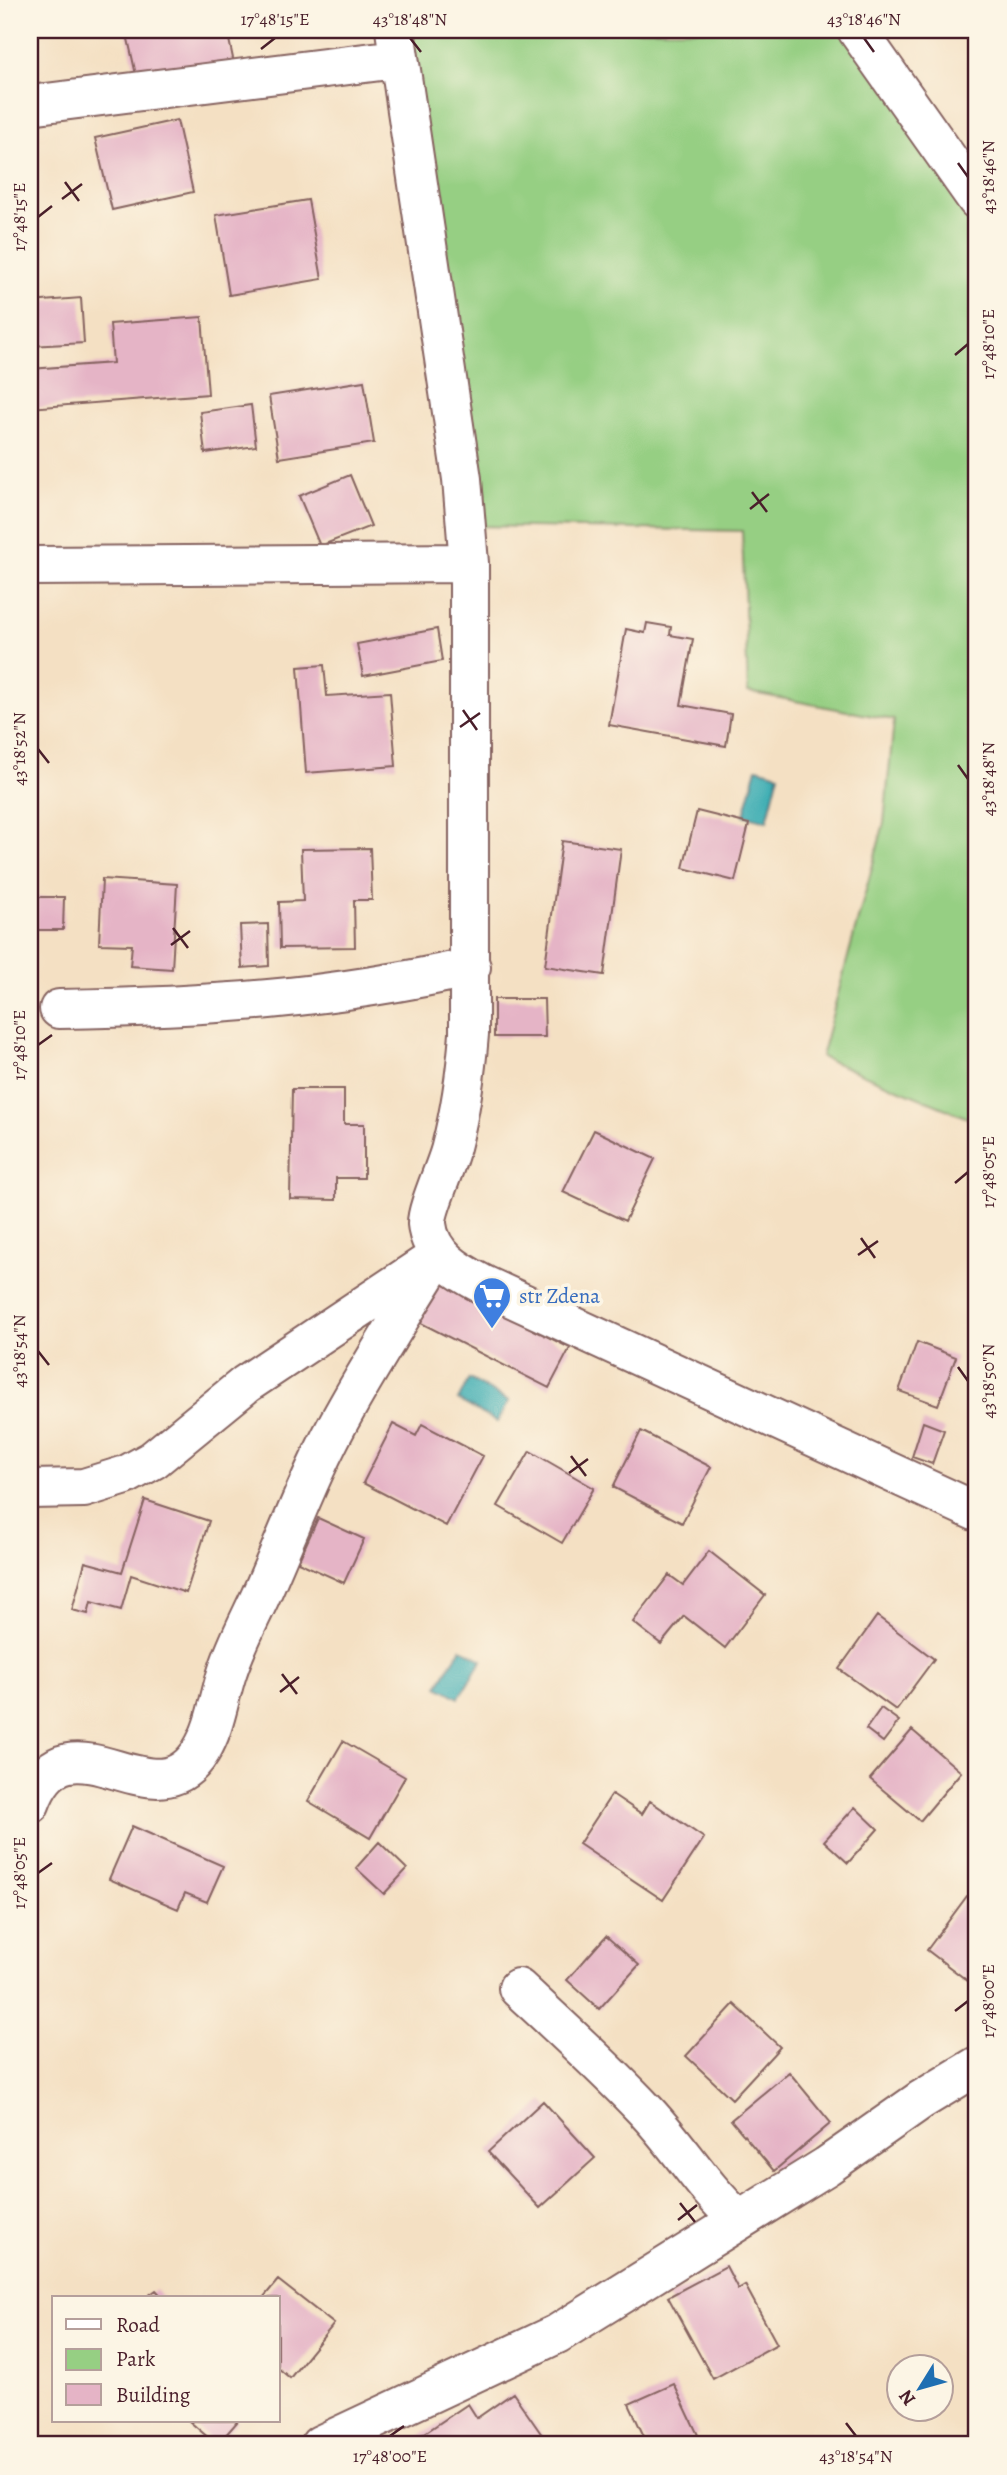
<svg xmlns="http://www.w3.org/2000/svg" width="1007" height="2475" viewBox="0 0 1007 2475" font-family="Alegreya,serif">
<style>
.green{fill:#96cf83;stroke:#707757;stroke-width:2}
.water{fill:#3cadb3;stroke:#43666f;stroke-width:2}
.building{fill:#e5b4c6}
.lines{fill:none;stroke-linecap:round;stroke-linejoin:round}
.minor-casing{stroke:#866360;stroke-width:42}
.minor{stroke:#fff;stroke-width:38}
.ticks{fill:none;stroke:#4a1f2b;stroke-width:2.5}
.labels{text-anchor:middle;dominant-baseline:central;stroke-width:7;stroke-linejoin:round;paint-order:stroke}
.shop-label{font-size:21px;fill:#366cbe;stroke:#fcf5e5;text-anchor:start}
.neatline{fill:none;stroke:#4a1f2b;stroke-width:2.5}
.ticks-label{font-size:18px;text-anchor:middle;fill:#4a1f2b}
</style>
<rect width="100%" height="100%" fill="#fcf5e5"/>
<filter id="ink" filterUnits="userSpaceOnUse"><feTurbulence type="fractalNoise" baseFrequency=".0143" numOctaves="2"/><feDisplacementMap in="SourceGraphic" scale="14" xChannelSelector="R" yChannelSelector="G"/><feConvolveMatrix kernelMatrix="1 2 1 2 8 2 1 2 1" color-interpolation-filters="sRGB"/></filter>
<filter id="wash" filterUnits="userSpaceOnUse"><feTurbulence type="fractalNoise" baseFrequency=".00686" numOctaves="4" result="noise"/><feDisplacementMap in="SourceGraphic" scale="28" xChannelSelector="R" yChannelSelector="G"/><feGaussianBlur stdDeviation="1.57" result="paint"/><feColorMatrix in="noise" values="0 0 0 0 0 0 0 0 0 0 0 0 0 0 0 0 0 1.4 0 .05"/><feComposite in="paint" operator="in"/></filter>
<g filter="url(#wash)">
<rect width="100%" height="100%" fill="#f4e0c3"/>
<path class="green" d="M411 30H847L977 216V1122L821 1057 884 823 894 720 748 692 742 531 473 526Z"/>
<path class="water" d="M757 768 779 774 767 821 744 815Z
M469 1379 509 1401 497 1422 458 1400Z
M461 1648 482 1660 459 1698 438 1686Z"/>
<g id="blocks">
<path class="building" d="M126 30H227L235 68 139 88Z
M177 120 193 192 112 210 95 138Z
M30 145 35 171 30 172Z
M308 200 322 279 229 295 216 215Z
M81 298 84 343 30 346V302Z
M202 317 208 394 30 408V369L113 363 110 324Z
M364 381 374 443 279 458 269 396Z
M251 405 256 446 205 453 200 412Z
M350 475 371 526 320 546 299 496Z
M647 623 671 627 670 635 693 639 681 705 731 714 726 746 609 725 626 629 645 633Z
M437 629 442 661 363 676 357 644Z
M324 665 327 696 390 692 396 766 306 773 298 667Z
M697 811 749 824 735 881 683 868Z
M562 841 621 849 604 975 545 966Z
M370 848 372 900H354L355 947 280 948 279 902 303 901 301 849Z
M102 879 177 884 172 969 130 966 132 945 99 944Z
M37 897H64L63 930H37Z
M268 924 269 966 242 968 240 925Z
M494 999H544L545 1037H494Z
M292 1089H344V1124H364V1178H336V1200L290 1199Z
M594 1130 655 1159 625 1221 563 1192Z
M439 1282 570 1348 549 1388 419 1322Z
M917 1342 956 1357 938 1405 899 1391Z
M923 1422 944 1430 932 1464 912 1457Z
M393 1424 416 1436 422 1424 483 1456 446 1526 363 1483Z
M641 1431 711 1467 682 1523 613 1487Z
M530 1451 594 1488 562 1543 498 1506Z
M145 1500 209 1521 186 1593 131 1575 121 1610 91 1602 88 1614 72 1610 85 1562 122 1572Z
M318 1518 364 1539 344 1583 298 1562Z
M709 1551 765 1595 725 1648 684 1616 661 1644 633 1622 669 1575 683 1585Z
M877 1616 934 1659 896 1710 839 1669Z
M977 1631V1648L969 1641Z
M881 1708 899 1721 883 1742 866 1729Z
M912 1730 961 1772 920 1821 870 1779Z
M343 1741 405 1777 370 1838 308 1801Z
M612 1794 642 1814 650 1801 704 1838 663 1900 579 1844Z
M855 1807 878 1829 848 1863 824 1841Z
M132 1826 223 1866 207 1902 185 1893 178 1909 109 1879Z
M379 1842 407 1869 384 1894 356 1868Z
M970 1892 977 1898V1988L927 1950Z
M606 1936 639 1965 599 2009 567 1980Z
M734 2004 780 2047 732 2099 686 2056Z
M789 2072 831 2123 774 2171 731 2120Z
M543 2101 595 2158 540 2208 488 2152Z
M726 2266 738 2289 745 2285 777 2344 713 2379 668 2297Z
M278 2280 334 2324 290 2378 278 2368V2298H263Z
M156 2290 163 2298H145Z
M674 2384 698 2435 675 2445H648L629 2404Z
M513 2393 549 2445H421L416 2439 468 2404 477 2418Z
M189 2421H238L217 2445Z"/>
</g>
</g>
<g filter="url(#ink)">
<use href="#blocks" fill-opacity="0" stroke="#866360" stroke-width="2"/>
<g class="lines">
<defs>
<path id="minor" d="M395 30 462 479 469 563V1034C466 1072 461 1109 451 1147 447 1165 426 1209 427 1224 430 1256 459 1272 484 1285L977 1512
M857 30 977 200
M30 105 397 59
M30 566 469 563
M59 1009C200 1007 333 999 471 967
M30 1489 84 1488 126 1475 153 1460 246 1384 429 1262
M30 1804C67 1702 154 1829 201 1751 216 1727 219 1696 228 1670 236 1645 249 1621 260 1597 288 1535 312 1468 346 1409 375 1357 408 1306 439 1255
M518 1988C560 2027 603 2066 643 2108 678 2144 700 2184 738 2219
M320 2445 557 2334 827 2166 921 2100 977 2066"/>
</defs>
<use href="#minor" class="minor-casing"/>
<use href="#minor" class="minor"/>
</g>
</g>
<path class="ticks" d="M410 38 421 52M864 38 874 52M261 49 275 38M958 163 968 177M65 182 79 201M62 199 82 184M38 217 52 206M955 355 968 344M752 492 767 512M750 509 769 494M463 710 477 730M460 727 480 713M38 749 49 763M958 765 968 779M173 928 188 948M171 945 190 931M38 1045 52 1035M955 1183 968 1172M861 1238 875 1258M858 1255 878 1241M38 1351 49 1365M958 1367 968 1381M571 1456 586 1476M569 1473 588 1459M282 1674 297 1694M280 1692 299 1677M38 1873 52 1863M955 2011 968 2001M680 2203 695 2222M678 2220 697 2205M846 2423 856 2436M390 2436 404 2426"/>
<defs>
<symbol id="supermarket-pin" viewBox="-11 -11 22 30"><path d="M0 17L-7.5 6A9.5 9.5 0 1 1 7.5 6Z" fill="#3f7fe0" stroke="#fcf5e5"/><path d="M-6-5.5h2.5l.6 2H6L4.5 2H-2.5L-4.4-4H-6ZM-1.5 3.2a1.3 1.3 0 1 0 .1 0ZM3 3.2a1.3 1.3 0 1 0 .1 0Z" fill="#fff"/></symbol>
</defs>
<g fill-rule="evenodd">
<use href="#supermarket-pin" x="470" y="1274" width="44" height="60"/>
</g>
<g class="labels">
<g class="shop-label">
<text x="519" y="1296">str Zdena</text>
</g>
</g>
<rect width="1007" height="2475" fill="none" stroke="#fcf5e5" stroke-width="77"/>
<rect x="52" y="2296" width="228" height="126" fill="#fcf5e5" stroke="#b59f9b" stroke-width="2"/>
<rect x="66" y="2319" width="35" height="10" fill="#ffffff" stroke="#b59f9b" stroke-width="2"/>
<text x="116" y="2332" font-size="21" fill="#4a1f2b">Road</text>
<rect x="66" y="2349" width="35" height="21" fill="#96cf83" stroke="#b59f9b" stroke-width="2"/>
<text x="116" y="2366" font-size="21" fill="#4a1f2b">Park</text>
<rect x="66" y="2384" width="35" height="21" fill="#e5b4c6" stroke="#b59f9b" stroke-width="2"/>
<text x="116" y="2402" font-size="21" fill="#4a1f2b">Building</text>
<g transform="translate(920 2388) rotate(233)"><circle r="33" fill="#fcf5e5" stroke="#b59f9b" stroke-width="2"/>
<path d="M0-5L12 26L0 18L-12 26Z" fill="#1f6fb2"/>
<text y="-10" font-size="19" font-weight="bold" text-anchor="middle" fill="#4a1f2b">N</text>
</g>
<rect x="38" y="38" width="930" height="2398" class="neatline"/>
<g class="ticks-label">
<text x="275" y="25">17°48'15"E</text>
<text x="410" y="25">43°18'48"N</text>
<text x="864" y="25">43°18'46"N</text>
<text transform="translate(988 177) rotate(-90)" y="6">43°18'46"N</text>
<text transform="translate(19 217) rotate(-90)" y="6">17°48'15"E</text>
<text transform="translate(988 344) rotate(-90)" y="6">17°48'10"E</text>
<text transform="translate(19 749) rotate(-90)" y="6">43°18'52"N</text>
<text transform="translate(988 779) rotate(-90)" y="6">43°18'48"N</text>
<text transform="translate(19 1045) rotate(-90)" y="6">17°48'10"E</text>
<text transform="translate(988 1172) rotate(-90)" y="6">17°48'05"E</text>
<text transform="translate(19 1351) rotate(-90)" y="6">43°18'54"N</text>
<text transform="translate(988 1381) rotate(-90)" y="6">43°18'50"N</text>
<text transform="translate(19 1873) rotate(-90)" y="6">17°48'05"E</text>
<text transform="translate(988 2001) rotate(-90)" y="6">17°48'00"E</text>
<text x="390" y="2462">17°48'00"E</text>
<text x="856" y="2462">43°18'54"N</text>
</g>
</svg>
